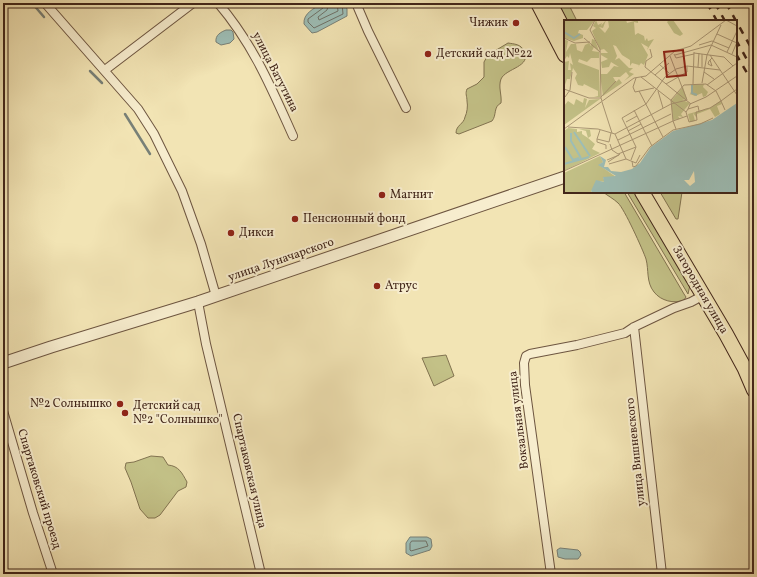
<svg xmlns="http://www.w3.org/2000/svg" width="757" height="577" viewBox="0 0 757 577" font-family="Vollkorn,serif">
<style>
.green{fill:#c3c187;stroke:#827350}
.water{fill:#9dbdb5;stroke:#788077}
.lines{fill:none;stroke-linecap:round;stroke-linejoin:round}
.shore{stroke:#6f7167;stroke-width:1}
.stream{stroke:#788077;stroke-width:2.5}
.minor-casing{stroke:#6d5540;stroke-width:10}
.tertiary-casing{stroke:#6d5540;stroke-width:13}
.trunk-casing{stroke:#412519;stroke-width:16}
.minor{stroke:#f7edce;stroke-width:8}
.tertiary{stroke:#f7edce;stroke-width:11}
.trunk{stroke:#f2e4b4;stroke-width:14}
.rail{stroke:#412519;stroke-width:2.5;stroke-dasharray:7 7;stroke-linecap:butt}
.poi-dot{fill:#8f2418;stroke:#f7edce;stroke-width:1.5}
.labels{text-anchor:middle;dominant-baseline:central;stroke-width:4;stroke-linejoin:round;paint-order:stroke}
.poi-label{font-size:12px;fill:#412519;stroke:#f7edce;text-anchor:start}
.street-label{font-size:12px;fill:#412519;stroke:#f7edce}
.inset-river{fill:none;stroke:#9dbdb5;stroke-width:2}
.inset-road{fill:none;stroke:#ab9876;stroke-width:1}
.view{fill:#8f2418;fill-opacity:0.15;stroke:#8f2418;stroke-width:2}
.inset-edge{fill:none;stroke:#412519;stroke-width:2}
</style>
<rect width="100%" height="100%" fill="#f2e4b4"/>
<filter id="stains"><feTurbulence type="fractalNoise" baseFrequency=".005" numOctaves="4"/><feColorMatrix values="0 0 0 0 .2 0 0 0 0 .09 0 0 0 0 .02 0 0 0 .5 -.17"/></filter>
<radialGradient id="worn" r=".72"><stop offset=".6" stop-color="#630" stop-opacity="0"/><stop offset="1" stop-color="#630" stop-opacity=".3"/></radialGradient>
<path class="green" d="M558 3H568L577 21H567Z
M508 43C514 44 521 44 524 51 532 67 506 68 501 79 498 87 502 95 501 103 493 107 497 115 492 121L459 134 456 133C456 125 464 124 465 117 467 113 468 106 467 101 467 96 465 94 467 89L477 84 484 77V62L488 55Z
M603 192H624L684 294 686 297 684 300C674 304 661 301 654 292 646 282 649 270 646 259 643 250 624 208 618 203 614 199 608 196 603 192Z
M627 192H635L690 285 688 294Z
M660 192H682L678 219H676Z
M446 355 454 376 434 386 422 358Z
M151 456 163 457 168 465C179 466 182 473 187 482L186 487 178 491 160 515 155 518H148L140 509 131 482 125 468 126 463 134 462Z"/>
<path class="water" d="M322 3H345L347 9V16L317 32 312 33 304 24C303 13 314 9 322 3Z
M226 30H231L233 32 234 39 230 43 221 45 216 42C215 35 221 32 226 30Z
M410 537H427L431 539 432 546 430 550 411 556 406 553V543Z
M560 548 578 550 580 552 581 555 578 559H565L558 557 557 550Z"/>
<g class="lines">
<path class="shore" d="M324 3 323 8 308 19V22L314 28 343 14 342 3
M329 3 327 10 318 17 319 20 338 11 337 3
M412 541H426L428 546 411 551 410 550V544Z"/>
<path class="stream" d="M32 3 44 17
M90 71 102 83
M125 114 150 154"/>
<defs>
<path id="minor" d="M45 3 138 109 154 134 182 191 201 244 216 296
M218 3C253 44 271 87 293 136
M356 3 368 31 406 108
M105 70 193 3
M198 302 206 344 261 574
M634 327 662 574
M3 411 33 513 53 574
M551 574 525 385 524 363 526 356 530 354 577 345 625 333 634 327 674 308 691 302 704 295"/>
<path id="tertiary" d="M3 363 51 347 198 302 565 177"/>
<path id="trunk" d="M538 3 565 55
M550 3 565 32
M642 192 726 334 745 369 754 390"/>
</defs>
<use href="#minor" class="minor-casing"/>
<use href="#tertiary" class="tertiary-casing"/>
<use href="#trunk" class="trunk-casing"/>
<use href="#minor" class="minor"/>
<use href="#tertiary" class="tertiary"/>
<use href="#trunk" class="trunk"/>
<path class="rail" d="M707 3 717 21
M715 3 725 21
M726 3 754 53
M736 40 754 72
M736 54 754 85"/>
</g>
<g class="poi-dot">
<circle cx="516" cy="23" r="4"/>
<circle cx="428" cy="54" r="4"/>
<circle cx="382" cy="195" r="4"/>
<circle cx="295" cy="219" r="4"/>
<circle cx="231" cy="233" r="4"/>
<circle cx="377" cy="286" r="4"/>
<circle cx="120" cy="404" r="4"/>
<circle cx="125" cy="413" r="4"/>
</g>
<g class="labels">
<g class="poi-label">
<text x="508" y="23" text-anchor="end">Чижик</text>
<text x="436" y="54">Детский сад №22</text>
<text x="390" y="195">Магнит</text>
<text x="303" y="219">Пенсионный фонд</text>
<text x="239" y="233">Дикси</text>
<text x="385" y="286">Атрус</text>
<text x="112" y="404" text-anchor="end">№2 Солнышко</text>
<text x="133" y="406">Детский сад<tspan x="133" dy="14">№2 "Солнышко"</tspan></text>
</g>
<g class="street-label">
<text transform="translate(275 72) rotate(63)">улица Ватутина</text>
<text transform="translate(281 260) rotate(-19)">улица Луначарского</text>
<text transform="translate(700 290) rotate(60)">Загородная улица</text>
<text transform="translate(519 420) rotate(-97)">Вокзальная улица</text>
<text transform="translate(636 452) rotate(-96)">улица Вишневского</text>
<text transform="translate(249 471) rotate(77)">Спартаковская улица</text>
<text transform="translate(39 489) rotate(73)">Спартаковский проезд</text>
</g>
</g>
<g transform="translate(564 20)">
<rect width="173" height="173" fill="#f2e4b4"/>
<path d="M0 0H31L23 10H15L14 13 19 15V18L10 21 0 18ZM32 0 34 5 38 3 37 6 42 0 39 8 35 7 41 13 45 7 44 0H62L63 3 74 0V3L70 2 71 15 74 13 80 16 81 21 83 18 84 21 90 19 83 30 84 27 77 23 84 35 80 45 77 43 74 47 75 45 68 43 66 46V40L58 35 52 26 49 25 53 36 51 40 55 38 65 48H69L65 52 70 54 60 61 65 56 62 52 56 57H49L52 62 55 59 58 63 39 76 36 54H43L50 46 55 47 47 42 45 47 38 48 37 42 44 39 37 35V33H44L40 29 36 30 28 11 32 8 29 6ZM105 0H109L119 14 116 16 110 13 103 2ZM0 19 4 21 2 32 7 24H12L13 30 18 32 21 25 25 23 27 26 28 19 31 20 35 31 30 27 28 31 35 32V38H27L23 42 15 39 14 42 35 50 36 77H30L34 76V71L20 64 19 66 14 65 11 58 13 54 9 48 6 59H3L0 68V42L5 41 4 50H7L6 43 9 45 6 33 5 38 3 36 0 41ZM140 64 139 67 144 72 142 76 139 77 138 73 131 76 126 74 125 78 129 65ZM119 67 123 79 118 80 126 83 117 94 119 97 114 96 116 99 109 100 107 81ZM20 78 23 79 21 88 25 80 36 79 0 105V86L4 81 10 85 12 79 19 83ZM156 81 158 84 153 86 156 94 151 97 146 89 133 94 132 97 129 93 131 101 126 102 124 94 146 88ZM4 108 13 109V112L18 111V114L24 118 22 111 15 109 35 110H26L27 116 24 118 31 124 28 129 36 133 0 151V111ZM36 136 39 142 35 145 52 157H39L41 162 35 161 27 171 29 173H0V153Z" fill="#c3c187"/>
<path d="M173 83V173H29L27 171 32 160 40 162 39 157 52 156 34 145 39 142 36 136 42 140 40 147H44L47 151 57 152 68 149 76 143 87 127 109 111 148 100ZM130 151 131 162 126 166 120 160H125Z" fill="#9dbdb5" fill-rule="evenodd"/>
<path class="inset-river" d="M0 12 10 18 16 14M128 65V73L133 75M10 112 26 136M7 113V121L17 138M1 127 9 140 15 138M0 144 25 137"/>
<path class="inset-road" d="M31 0 26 10 36 29 37 78M162 0 173 6M153 14 173 23M0 18 11 23 26 22M20 18 36 32M135 25 148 21 165 28M86 29 88 37 82 41 81 47 127 84M163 32 173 11M130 33 160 37 169 46M110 34 112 38 130 34M138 34V47M168 34 173 22M111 35 147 25 173 37M146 35 173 75M106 36 123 80M146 40 148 46 144 44 145 41 148 38M95 44 105 53M134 47 135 33M112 49 123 46 156 50M140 52 150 59M91 55 105 43M77 57 122 92M72 58 69 67 71 72 90 68M138 63 143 35 157 5M102 64 123 52V46M129 64 130 32M143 65 173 43M0 69 25 78H37L38 81M75 71 99 117M94 71 99 88M1 77 6 70 8 52M37 77 52 61M38 82 48 113M124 89 126 84 142 77 173 56M70 90 88 126M135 91 134 86 124 89 122 92 125 102 133 100 132 92H133L142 89 146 88 157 81 161 90M62 102 73 96M4 107 34 109 51 114M0 109 70 58 82 56 111 31 127 26 162 0M112 109 109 101 123 96M36 110 33 119 45 122 47 113M64 111 77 104M51 114 107 84 123 80M51 114 62 139 72 143 76 135M33 119V122L42 125V129M54 120 107 94M46 124 48 130 54 134 72 127M43 140 55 135M67 140 72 127 58 98 82 84 101 57 112 49M68 141 69 147 72 146 86 127 109 110 136 104 149 98M44 142 56 134M45 144 62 139M0 151 109 101 107 80 120 65 142 64 152 71 157 81 173 69"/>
<path class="view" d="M119 30 122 55 103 57 100 32Z"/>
<rect width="173" height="173" class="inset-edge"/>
</g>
<rect width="757" height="577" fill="none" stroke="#f2e4b4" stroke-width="16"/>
<rect x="4" y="4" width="749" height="569" fill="none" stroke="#412519" stroke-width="2"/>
<rect x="8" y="8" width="741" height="561" fill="none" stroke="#412519"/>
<rect width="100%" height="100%" filter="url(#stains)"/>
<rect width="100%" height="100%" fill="url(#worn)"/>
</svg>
